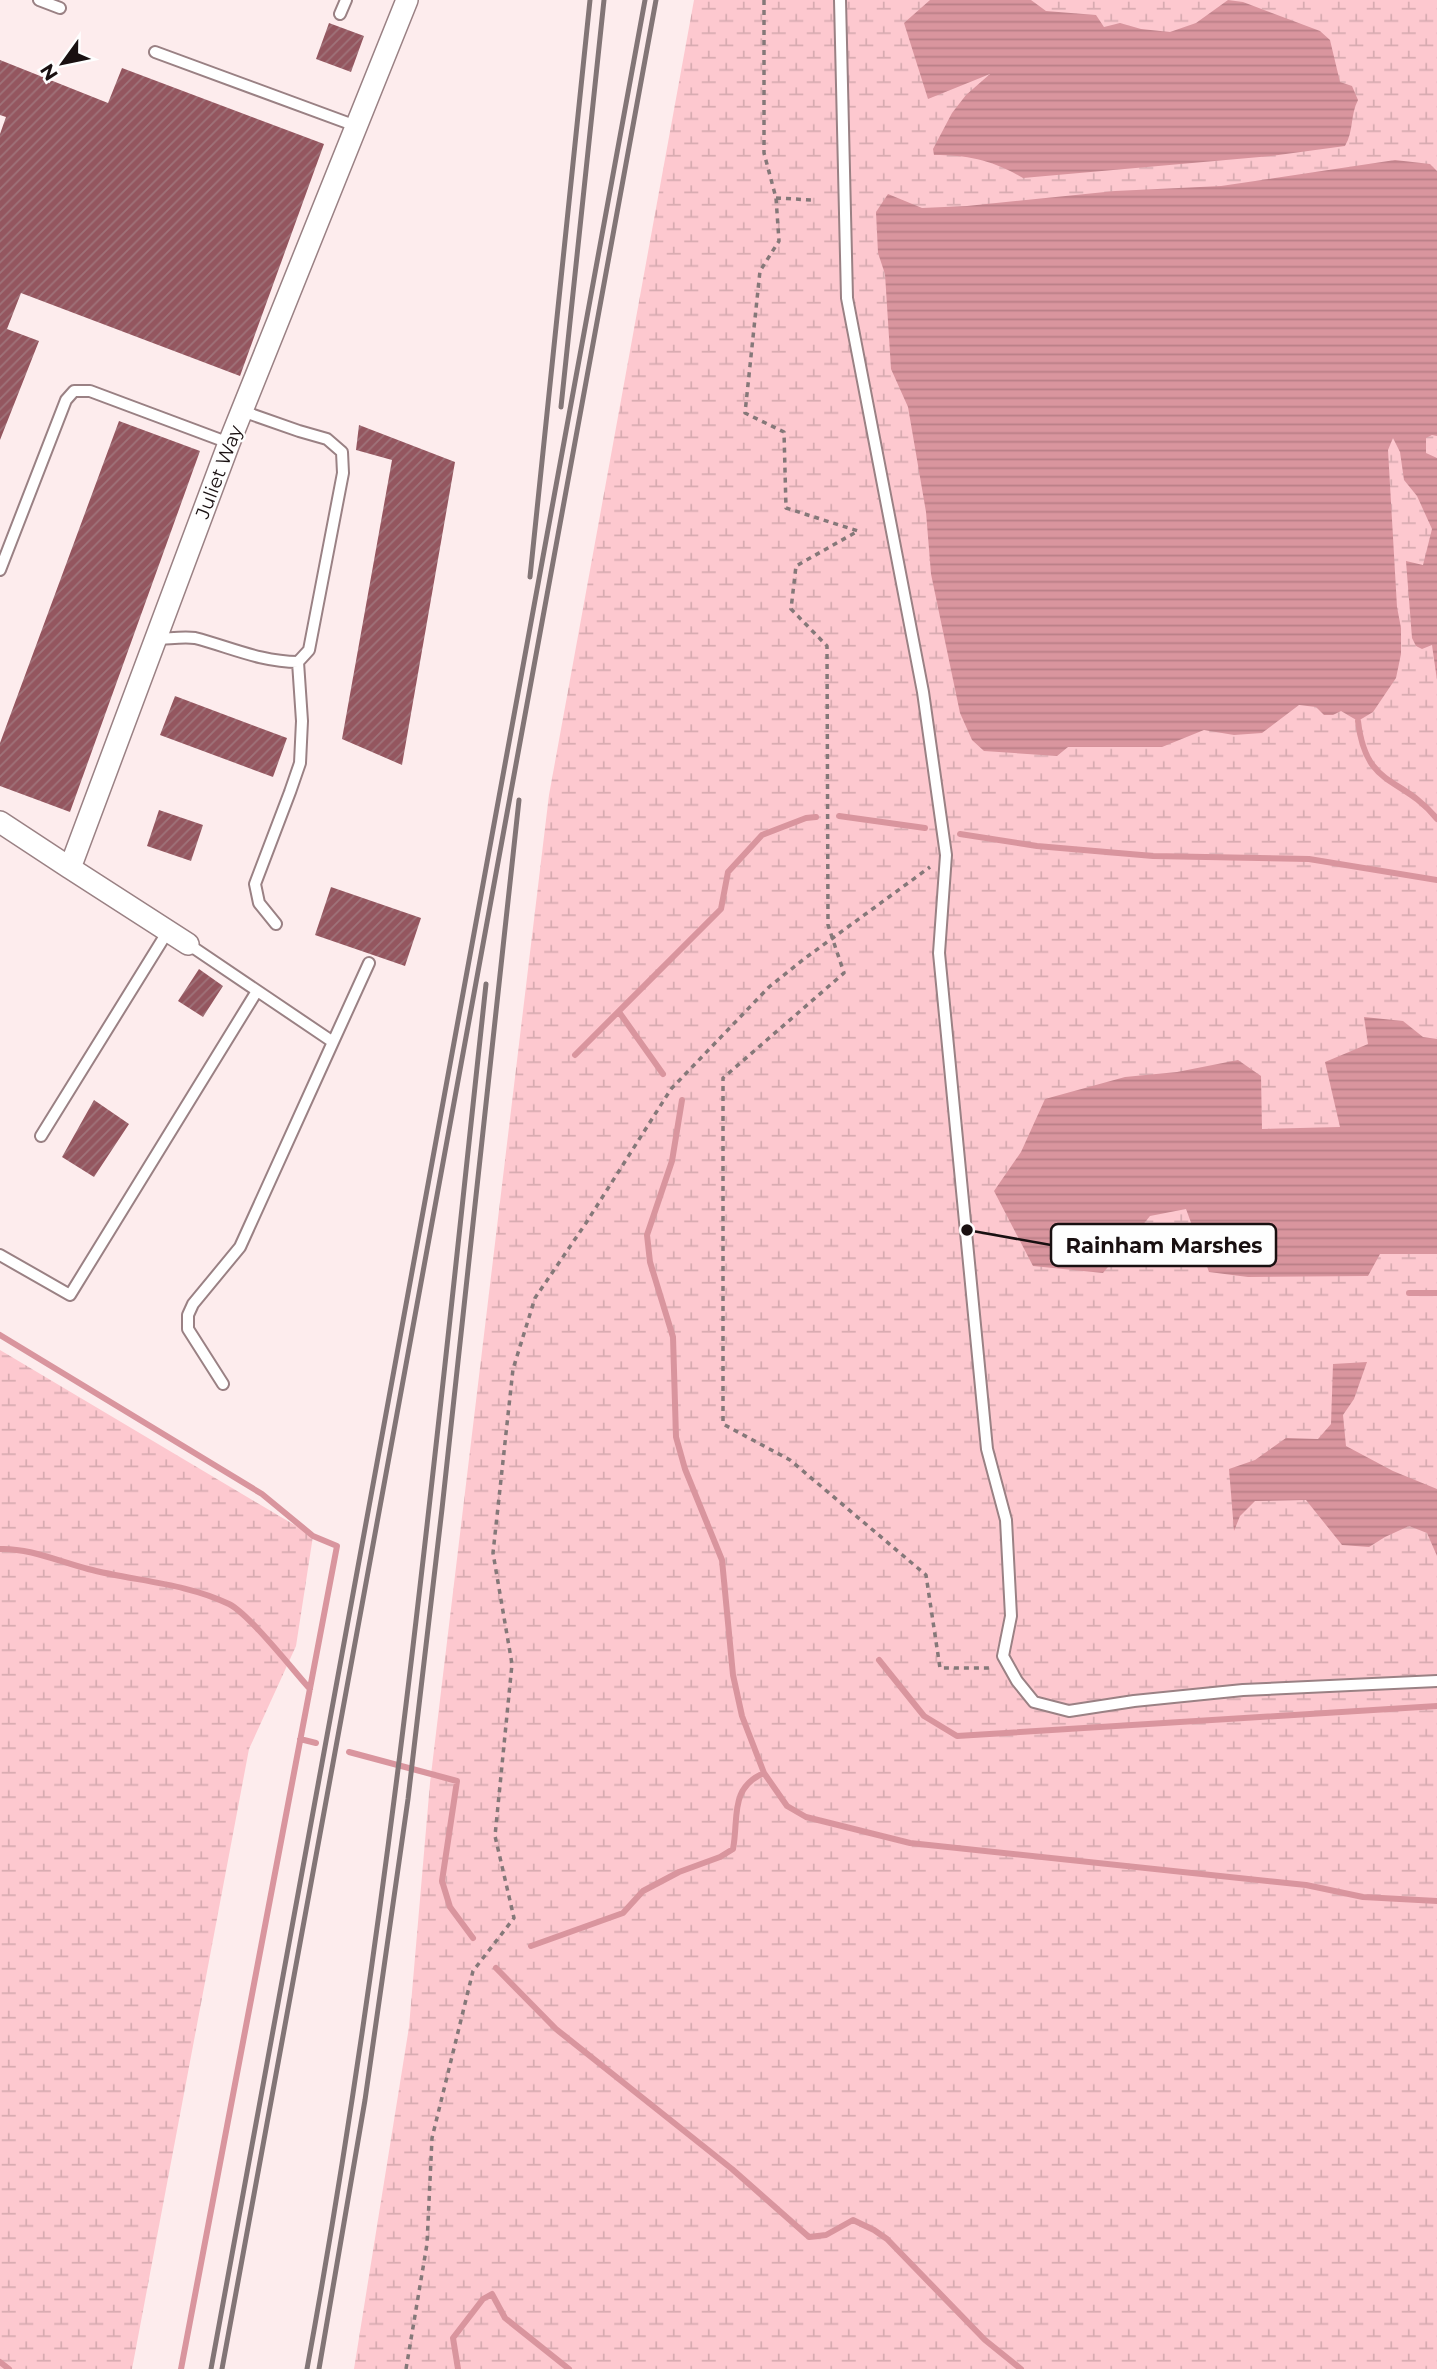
<svg xmlns="http://www.w3.org/2000/svg" width="1437" height="2369" viewBox="0 0 1437 2369" font-family="Montserrat,sans-serif">
<style>
.wetland{fill:url(#wetland-marsh)}
.water{fill:url(#water-rules)}
.lines{fill:none;stroke-linecap:round;stroke-linejoin:round}
.stream{stroke:#d9959e;stroke-width:6}
.building{fill:url(#building-hatch)}
.lane-casing{stroke:#9a8184;stroke-width:14}
.street-casing{stroke:#9a8184;stroke-width:24}
.path{stroke:#857879;stroke-width:3.5;stroke-dasharray:5 5;stroke-linecap:butt}
.lane{stroke:#fff;stroke-width:10}
.street{stroke:#fff;stroke-width:21}
.rail{stroke:#827576;stroke-width:5}
.labels{text-anchor:middle;dominant-baseline:central;stroke-width:5;stroke-linejoin:round;paint-order:stroke}
.street-label{font-size:19px;fill:#191011;stroke:#fefefe}
.leader{fill:none;stroke:#191011;stroke-width:2.5}
.callout-dot{fill:#191011;stroke:#fefefe;stroke-width:2.5}
.callout{fill:#fefefe;stroke:#191011;stroke-width:2.5}
.callout-label{font-size:21px;text-anchor:middle;font-weight:bold;fill:#191011}
</style>
<defs>
<pattern id="wetland-marsh" width="20" height="14" patternUnits="userSpaceOnUse" patternTransform="scale(1.75)"><rect width="20" height="14" fill="#fdc8cf"/><path d="M1 5h8M5 5V1M11 12h8M15 12V8" fill="none" stroke="#d8abb1"/></pattern>
<pattern id="water-rules" width="6" height="5" patternUnits="userSpaceOnUse" patternTransform="scale(1.75)"><rect width="6" height="5" fill="#d9959e"/><path d="M0 2.5h6" fill="none" stroke="#ba7f87"/></pattern>
<pattern id="building-hatch" width="6" height="6" patternUnits="userSpaceOnUse" patternTransform="scale(1.75)"><rect width="6" height="6" fill="#94565f"/><path d="M-1 1l2-2M0 6l6-6M5 7l2-2" fill="none" stroke="#9f737a"/></pattern>
</defs>
<rect width="100%" height="100%" fill="#fdeced"/>
<path class="wetland" d="M694 0H1437V2369H354L409 2027 430 1783 549 795Z
M0 1350 313 1536 296 1646 249 1749 132 2369H0Z"/>
<path class="water" d="M930 0H1031L1046 11 1096 15 1104 27 1120 23 1141 29 1170 32 1196 23 1228 0 1243 2 1320 31 1330 40 1340 82 1352 86 1358 100C1350 115 1354 131 1345 146L1271 156 1023 178C992 160 969 155 934 155L933 149 952 113 966 95 990 74 928 99 904 23Z
M1395 160 1430 164 1437 171V436L1432 435 1426 438V453L1437 458V680L1432 645 1422 649 1416 646 1412 638 1406 561 1423 565 1432 529 1417 496 1404 480 1400 452 1393 438 1388 450 1397 607 1401 628V654L1396 678 1373 712 1358 721 1341 711 1333 715H1324L1316 707 1299 705 1262 733 1234 735 1204 730 1162 747H1068L1057 756 984 751 972 740 960 713 931 574 926 512 908 407 891 369 885 274 878 253 876 212 888 194 922 208 967 206 1115 191 1221 186Z
M1364 1017 1403 1021 1423 1037 1437 1039V1254H1380L1368 1276 1248 1277 1209 1272 1186 1209 1150 1216 1103 1273 1033 1266 994 1191 1021 1152 1045 1099 1125 1077 1177 1072 1238 1060 1261 1076 1262 1129 1340 1127 1325 1062 1368 1044Z
M1367 1362 1354 1399 1343 1415 1346 1446 1393 1471 1437 1489V1556L1427 1533 1409 1526 1385 1537 1369 1547 1342 1545 1306 1500 1255 1501 1240 1516 1234 1531 1229 1469 1255 1460 1286 1438 1318 1439 1331 1424 1333 1364Z"/>
<g class="lines">
<path class="stream" d="M1358 721C1366 790 1402 775 1437 819
M839 816 925 828
M960 834 1037 846 1153 856 1309 859 1437 880
M619 1012 663 1074
M575 1055 721 909 728 872 762 835 806 818 816 817
M682 1100 672 1161 647 1235 650 1262 673 1337 676 1437 685 1469 722 1560 733 1675 742 1716 764 1773 787 1806 806 1817 910 1843 1306 1885 1363 1897 1437 1901
M1409 1293H1437
M0 1335 262 1494 313 1536 337 1546 181 2369
M0 1549C30 1548 60 1562 88 1569 134 1581 186 1583 229 1604 249 1614 292 1669 310 1689
M879 1660 924 1716 957 1736 1437 1706
M300 1739 316 1743
M349 1752 457 1781 442 1881 450 1907 473 1938
M531 1946 623 1913 643 1891 679 1872 720 1857 733 1849C739 1818 729 1788 764 1773
M496 1968 556 2029 732 2169 809 2237 826 2235 853 2220 874 2230 887 2239 985 2340 1021 2369
M0 2362 9 2369
M458 2369 453 2338 483 2299 492 2294 505 2318 569 2369"/>
</g>
<path class="building" d="M329 23 364 36 351 72 316 59Z
M0 60 108 103 122 68 324 144 240 376 21 293 7 329 39 341 0 440V134L6 117 0 115Z
M119 421 200 451 70 812 0 786V743Z
M359 425 455 462 402 765 342 739 392 460 356 450Z
M175 696 287 738 273 777 160 735Z
M159 810 203 825 191 861 147 846Z
M331 887 421 918 405 966 315 935Z
M199 969 223 986 203 1017 178 1001Z
M94 1100 129 1124 94 1177 62 1157Z"/>
<g class="lines">
<defs>
<path id="lane" d="M39 0 60 8
M840 0 847 298 923 692 946 855 939 953 987 1449 1006 1520 1011 1616 1003 1656 1017 1681 1034 1702 1069 1711 1134 1701 1243 1690 1437 1681
M340 14 346 0
M155 52 356 126
M0 570 66 400 74 391H90L229 443
M156 639C168 639 183 636 195 638 230 647 261 662 298 662L309 650 343 473 342 452 327 439 299 431 242 411
M276 924 259 903 255 884 290 792 300 763 302 721 298 662
M188 944 333 1042 369 963
M41 1136 168 931
M0 1255 70 1295 257 991
M223 1384 188 1329V1315L193 1304 240 1247 333 1042"/>
<path id="street" d="M0 822 70 868 229 443 407 0
M70 868 188 944"/>
</defs>
<use href="#lane" class="lane-casing"/>
<use href="#street" class="street-casing"/>
<path class="path" d="M764 0V153L776 198 779 241 760 271 745 413 784 432 786 508 858 531 796 566 791 609 827 646 828 925 844 973 723 1078V1424L790 1460 926 1575 940 1668H993
M776 198 812 200
M406 2369 427 2244 432 2138 473 1971 514 1918 495 1836 512 1664 493 1553 513 1369 535 1298 586 1223 671 1089 769 987 804 959 930 867"/>
<use href="#lane" class="lane"/>
<use href="#street" class="street"/>
<path class="rail" d="M561 407 604 0
M530 577 590 0
M211 2369 645 0
M222 2369 656 0
M307 2369C391 1911 436 1447 486 984
M319 2369 365 2100 408 1799 442 1509 519 800"/>
</g>
<g class="labels">
<g class="street-label">
<text transform="translate(219 472) rotate(-69)">Juliet Way</text>
</g>
</g>
<path class="leader" d="M967 1230L1051 1245"/>
<circle class="callout-dot" cx="967" cy="1230" r="7"/>
<rect class="callout" x="1051" y="1224" width="225" height="42" rx="7"/>
<g class="callout-label">
<text x="1164" y="1253">Rainham Marshes</text>
</g>
<g transform="translate(63 63) rotate(237)" stroke="#fefefe" stroke-width="5" paint-order="stroke">
<path d="M0-5L12 26L0 18L-12 26Z" fill="#191011"/>
<text y="-10" font-size="19" font-weight="bold" text-anchor="middle" fill="#191011">N</text>
</g>
</svg>
